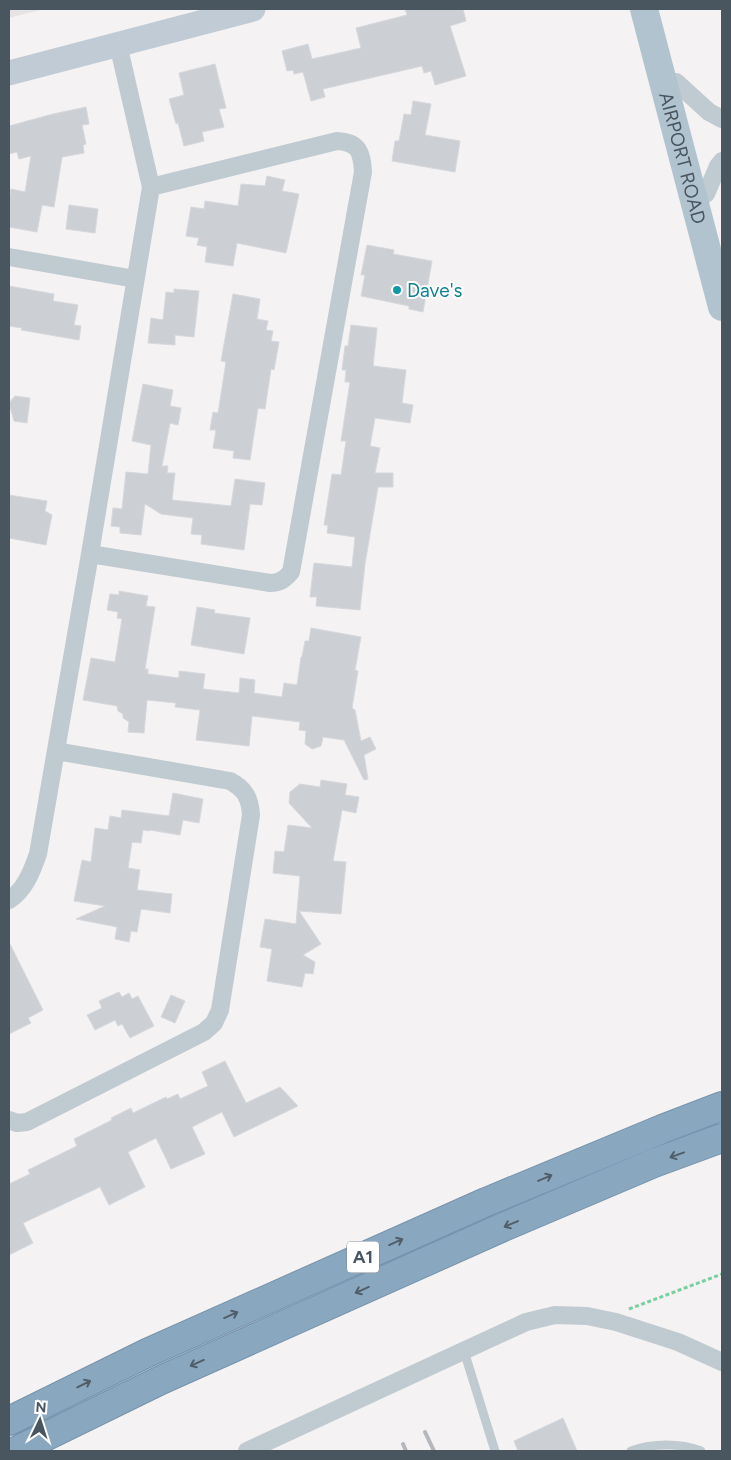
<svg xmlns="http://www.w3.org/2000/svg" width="731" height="1460" viewBox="0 0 731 1460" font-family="Figtree,sans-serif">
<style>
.education{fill:#e5e3e4}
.building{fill:#cccfd4;stroke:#d6d8dd}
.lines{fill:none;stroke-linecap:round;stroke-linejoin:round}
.highway-casing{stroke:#7593ac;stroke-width:30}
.path{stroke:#79cf9f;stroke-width:3;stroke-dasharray:4 2.5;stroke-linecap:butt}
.lane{stroke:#c0cad1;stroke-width:9}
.street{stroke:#c0cad1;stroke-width:18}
.secondary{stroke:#c0cbd5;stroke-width:25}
.primary{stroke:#b2c3d0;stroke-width:28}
.highway{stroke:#8aa7c0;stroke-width:28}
.rail{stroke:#b4b7bc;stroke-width:4}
.oneway{stroke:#505e6a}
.culture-dot{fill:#0f9aa8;stroke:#fff;stroke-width:2}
.labels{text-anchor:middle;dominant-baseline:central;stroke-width:4;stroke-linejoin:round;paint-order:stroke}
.shield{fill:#fff;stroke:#808990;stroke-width:1}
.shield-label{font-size:18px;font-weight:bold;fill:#495660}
.street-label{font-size:19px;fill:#495660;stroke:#fff}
.culture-label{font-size:19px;fill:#0d838f;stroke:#fff;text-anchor:start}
</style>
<rect width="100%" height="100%" fill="#f4f2f2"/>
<path class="education" d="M9 9H44L9 18Z"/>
<path class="building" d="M405 9H463L466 21 450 26 466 76 435 85 431 71 424 73 422 66 323 89 325 97 311 101 303 72 294 74 293 70 287 71 282 51 308 44 312 59 361 48 356 28 407 15Z
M215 64 226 108 219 109 224 127 202 132 204 141 184 146 178 123 176 124 169 99 184 95 179 73Z
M413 101 431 104 425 135 460 141 455 172 392 161 395 141H399L404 114 411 115Z
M86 107 89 124 82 125 86 144 83 145 84 153 62 157 54 207 42 205 37 232 9 227V200L11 189 25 192 31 156 19 159 17 152 9 154V126L53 114Z
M267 176 285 180 282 191 299 194 286 253 237 243 233 266 205 262 207 247 197 245 199 238 186 236 191 207 204 209 205 201 238 206 241 184 265 186Z
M69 205 98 209 95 233 66 229Z
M367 245 394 250 393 254 432 261 423 312 409 309V306L361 296 365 275H361Z
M9 286 54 294 53 301 78 305 74 325 81 326 79 340 21 330 22 328 9 326Z
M174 289 199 291 194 337 175 335V345L148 343 151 318 163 320 166 292 174 293Z
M233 294 260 299 257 319 268 321 266 330 273 331 271 341 279 342 274 370 271 369 265 409 258 408 250 460 233 458 234 451 213 448 216 430H210L213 412 218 413 226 362 221 361Z
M351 325 377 328 373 366 406 370 402 403 413 405 410 423 375 418 370 446 380 448 375 473H393V487H378L365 564 360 610 316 606 317 597H310L314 563 352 567 355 537 327 533 328 525H324L332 474 341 475 346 441H341L350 382H345L346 370H342L345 346H348Z
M143 384 173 390 170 406 181 408 178 425 170 423 162 466H168L167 473H175L172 500 231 506 235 479 265 483 262 505 250 504 244 550 201 544 202 535 191 534 193 518 161 514 145 504 141 535 120 533V527L111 526 113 508 122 509 126 472 148 474 151 445 132 441Z
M15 396 30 398 27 423 14 421 9 403Z
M9 495 47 501 45 511 52 515 46 545 9 538Z
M119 591 148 596 146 606 155 607 145 669H148V674L179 678V671L205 674 203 689 239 693 240 678 255 680 254 693 282 697 284 683 297 685 301 657H302L305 641H309L311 628 361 637 355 670 358 671 352 708 355 710 361 741 370 737 376 749 364 755 368 779 364 780 344 740 323 737 321 746 312 749 305 744 306 731 299 730 300 722 252 716 249 746 196 740 200 710 175 707 176 703 147 700 144 733 128 732 129 722 123 718V714L118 711 117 706 83 700 91 658 115 662 122 619 117 618 118 612 107 610 110 594 119 595Z
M197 607 215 610 214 613 250 618 244 654 191 645Z
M321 780 347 784 345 795 359 797 356 813 342 810 333 861 346 862 341 914 299 911 321 944 303 955 315 962 313 974 305 973 302 987 267 981 272 949 260 947 265 919 296 924 300 876 273 873 275 851 284 852 288 825 312 828 289 803 290 792 300 784 320 787Z
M173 793 203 799 199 823 183 820 180 835 150 830V831L143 830 141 843 132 842 128 868 140 870 137 890 172 894 170 913 141 909 137 932 131 931 129 942 115 939 117 927 76 919 105 906 74 901 82 860 91 862 95 828 108 830 110 816 121 818 122 810 169 816Z
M9 942 43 1010 28 1018 31 1023 9 1034Z
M119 992 122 997 129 993 132 999 138 996 154 1026 130 1038 122 1024 118 1026 115 1020 95 1030 87 1015 102 1008 99 1001Z
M171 995 185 1001 175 1023 161 1017Z
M225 1061 246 1103 280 1087 298 1106 234 1137 222 1112 192 1127 205 1154 171 1169 156 1138 128 1152 145 1187 109 1205 100 1187 23 1223 33 1243 9 1255V1184L30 1174 28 1170 77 1146 74 1139 112 1120 111 1118 131 1108 133 1113 166 1097 167 1099 178 1094 180 1099 208 1086 202 1072Z
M563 1418 577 1451H518L514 1441Z"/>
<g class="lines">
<defs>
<path id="highway" d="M9 1421 147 1353 486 1202 662 1129 722 1106
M16 1451 161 1380 501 1228 654 1163 722 1138"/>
</defs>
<use href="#highway" class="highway-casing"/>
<path class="path" d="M629 1309 722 1274"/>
<path class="lane" d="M464 1351 495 1451
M631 1451C653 1443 680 1443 701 1451"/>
<path class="street" d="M676 82 709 112 722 119
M706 194 718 166 722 161
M9 257 135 279
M90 554 270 583C280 583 285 579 291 572L363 172C362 153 359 142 337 141L151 187
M9 900C25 890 32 871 38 854L90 554 151 187 118 44
M9 1120 17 1123 27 1122 204 1032 214 1023 220 1010 251 815C250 798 245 789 230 781L56 751
M247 1451 526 1322 555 1315 587 1316 616 1322 678 1342 722 1362"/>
<path class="secondary" d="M9 73 253 9"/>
<path class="primary" id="s1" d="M644 9 722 307"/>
<use href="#highway" class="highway"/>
<path class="rail" d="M425 1432 434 1451
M403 1444 406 1451"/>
</g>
<defs><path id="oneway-shaft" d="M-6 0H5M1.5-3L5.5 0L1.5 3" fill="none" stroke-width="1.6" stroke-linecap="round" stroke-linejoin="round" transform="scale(1.25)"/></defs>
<g class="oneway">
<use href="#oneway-shaft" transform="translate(677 1155) rotate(160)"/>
<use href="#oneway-shaft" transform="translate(545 1178) rotate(-23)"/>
<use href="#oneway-shaft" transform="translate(511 1224) rotate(157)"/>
<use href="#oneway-shaft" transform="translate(396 1242) rotate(-24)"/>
<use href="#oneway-shaft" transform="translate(362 1290) rotate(156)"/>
<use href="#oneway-shaft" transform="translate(231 1315) rotate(-24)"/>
<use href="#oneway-shaft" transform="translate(197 1363) rotate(156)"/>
<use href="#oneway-shaft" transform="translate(84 1384) rotate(-26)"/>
</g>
<circle class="culture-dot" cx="397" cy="290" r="5"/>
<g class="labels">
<rect class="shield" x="347" y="1241.5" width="32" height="31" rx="4"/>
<g class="shield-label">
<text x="363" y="1257">A1</text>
</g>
<g class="street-label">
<text stroke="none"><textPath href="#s1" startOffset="154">AIRPORT ROAD</textPath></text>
</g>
<g class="culture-label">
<text x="407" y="290">Dave's</text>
</g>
</g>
<rect width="731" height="1460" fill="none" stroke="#495660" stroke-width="20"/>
<g transform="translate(40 1420) rotate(4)" stroke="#ffffff" stroke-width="4" paint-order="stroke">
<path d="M0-4L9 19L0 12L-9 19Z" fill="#495660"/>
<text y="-8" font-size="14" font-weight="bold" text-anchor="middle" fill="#495660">N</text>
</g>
</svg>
